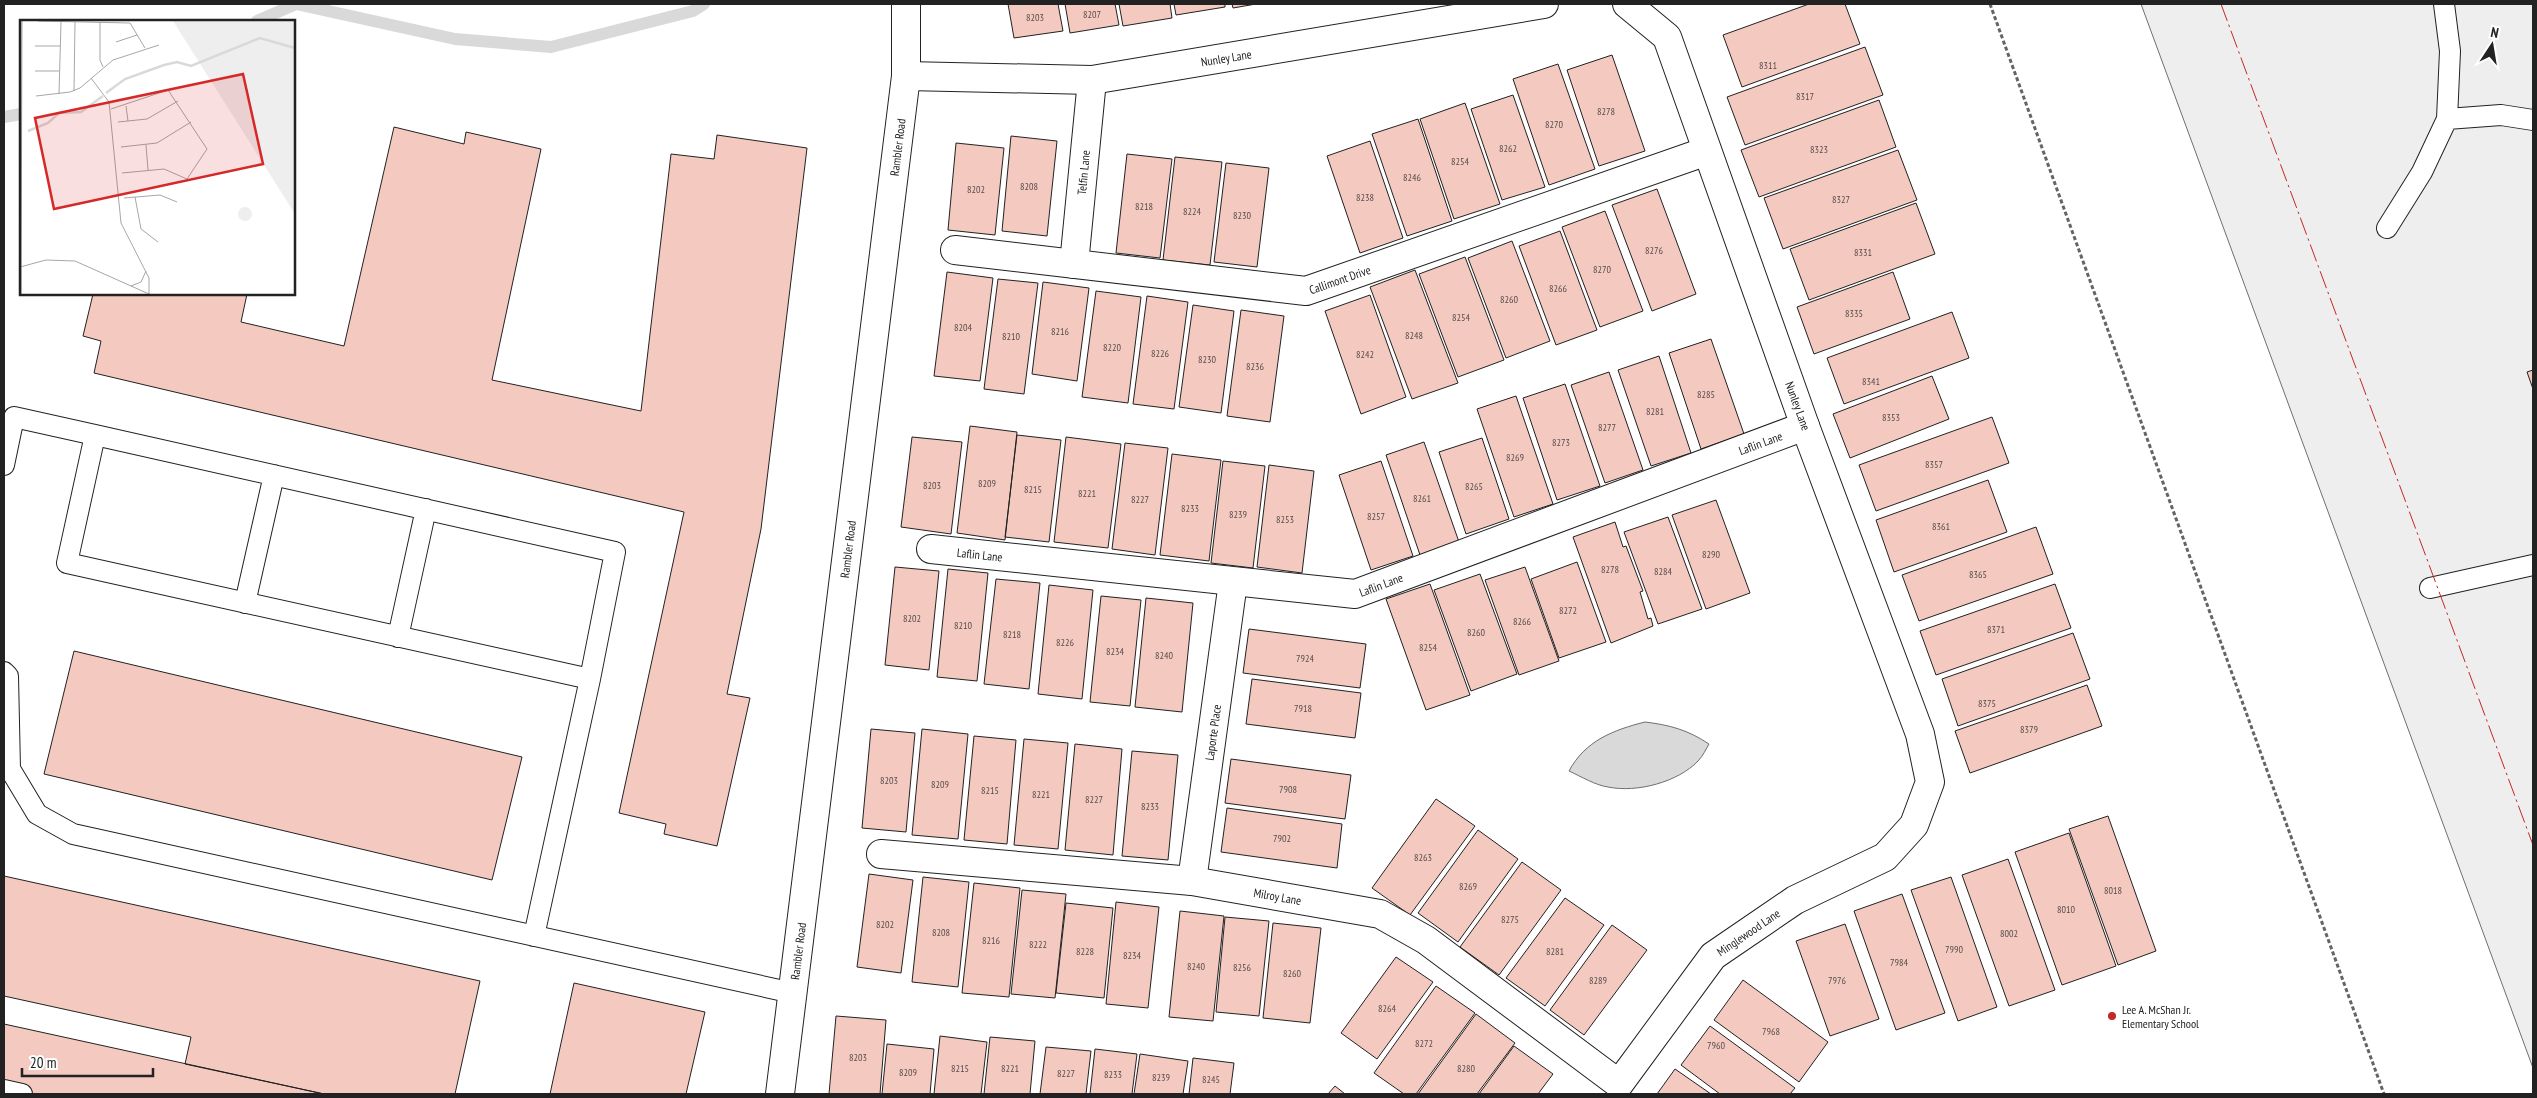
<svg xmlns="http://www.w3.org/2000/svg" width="2537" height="1098" viewBox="0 0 2537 1098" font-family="'PT Sans Narrow',sans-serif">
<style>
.green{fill:#eee;stroke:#6f6f6f}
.water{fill:#d9d9d9;stroke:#6f6f6f}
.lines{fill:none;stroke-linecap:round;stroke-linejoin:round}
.stream{stroke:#d9d9d9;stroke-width:12}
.building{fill:#f3c9c0;stroke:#222}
.service-casing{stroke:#222;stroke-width:22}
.minor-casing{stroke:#222;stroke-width:30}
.path{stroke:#646464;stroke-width:3;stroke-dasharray:4 2.5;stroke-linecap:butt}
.service{stroke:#fff;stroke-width:20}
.minor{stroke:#fff;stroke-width:28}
.power{stroke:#c62828;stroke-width:1;stroke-dasharray:18 4 2.5 4;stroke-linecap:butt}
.poi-dot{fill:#c62828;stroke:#fff;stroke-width:2}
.labels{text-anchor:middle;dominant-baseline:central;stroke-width:4;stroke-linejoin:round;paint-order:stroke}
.number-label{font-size:10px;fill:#564c4a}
.street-label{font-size:12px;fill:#222;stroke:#fff}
.poi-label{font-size:12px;fill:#222;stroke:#fff;text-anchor:start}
.inset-river{fill:none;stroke:#d9d9d9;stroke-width:2.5}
.inset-road{fill:none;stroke:#a7a7a7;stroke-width:1}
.view{fill:#d62828;fill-opacity:0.15;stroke:#d62828;stroke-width:2.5}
.inset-edge{fill:none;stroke:#222;stroke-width:2.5}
</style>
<rect width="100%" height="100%" fill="#fff"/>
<path class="green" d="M2141 4H2533V1068Z"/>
<path class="water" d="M1645 722C1670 725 1688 730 1709 744 1706 749 1703 756 1698 761 1678 782 1637 793 1608 787 1595 785 1582 777 1569 771 1585 741 1613 730 1645 722Z"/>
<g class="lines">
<path class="stream" d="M257 21 296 4 455 39 551 47 693 11 704 4
M4 117 21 114"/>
</g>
<path class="building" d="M1008 4H1058L1063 31 1014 38Z
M1065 4H1115L1119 25 1070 33Z
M1119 4H1170L1172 18 1123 26Z
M1174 4H1225V7L1176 15Z
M1232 4H1256L1233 8Z
M1809 4H1845L1860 44 1742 87 1723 35Z
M1865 47 1883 95 1745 145 1727 97Z
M1612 55 1645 151 1599 166 1567 70Z
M1558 64 1595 169 1549 185 1513 79Z
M1513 95 1545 187 1502 200 1471 109Z
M1879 100 1896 147 1759 197 1741 150Z
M1465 103 1500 204 1454 219 1420 119Z
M1418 119 1452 221 1407 236 1372 134Z
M394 127 464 144 466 132 541 149 492 380 641 411 671 154 714 159 717 135 807 148 761 529 727 694 750 698 717 846 664 834 666 824 619 813 684 512 94 373 101 341 83 336 93 294H247L241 322 344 346Z
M1011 136 1057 141 1047 236 1002 231Z
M1370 141 1403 238 1360 253 1327 156Z
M956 143 1004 148 995 235 948 230Z
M1898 150 1917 200 1783 249 1764 198Z
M1127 154 1172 159 1160 258 1116 253Z
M1175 157 1222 162 1210 265 1163 260Z
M1226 163 1269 168 1257 267 1214 262Z
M1657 189 1696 294 1652 311 1612 205Z
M1916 203 1935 254 1809 300 1790 249Z
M1605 211 1643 311 1600 327 1562 227Z
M1560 231 1597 330 1556 345 1519 246Z
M1512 241 1550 341 1506 358 1468 258Z
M1465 257 1504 360 1458 377 1419 274Z
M1415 270 1458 383 1412 399 1370 287Z
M947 272 993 278 980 381 934 376Z
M1893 272 1910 319 1814 354 1797 307Z
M998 279 1038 283 1024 394 984 389Z
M1043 282 1089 288 1077 381 1032 374Z
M1096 291 1141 297 1128 403 1082 397Z
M1370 295 1406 397 1361 414 1325 311Z
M1147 296 1188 302 1174 409 1133 404Z
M1193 305 1234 311 1221 413 1179 407Z
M1241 310 1284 316 1270 422 1227 416Z
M1952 312 1969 358 1844 404 1827 358Z
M1711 339 1744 434 1701 449 1669 353Z
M1659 356 1691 453 1651 466 1618 370Z
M2533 370V389L2527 372Z
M1609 372 1643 470 1605 483 1571 385Z
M1932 376 1949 419 1850 458 1833 414Z
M1565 384 1600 486 1557 500 1523 398Z
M1516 396 1553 504 1514 517 1477 409Z
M1992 417 2009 463 1876 511 1859 465Z
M970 426 1017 432 1005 540 957 533Z
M1017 435 1061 440 1049 542 1005 537Z
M912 437 962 442 951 534 901 527Z
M1066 437 1121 444 1108 548 1054 542Z
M1482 438 1509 519 1466 534 1439 452Z
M1424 442 1459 542 1420 555 1386 455Z
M1125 443 1168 448 1155 555 1112 549Z
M1172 454 1221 460 1209 561 1160 555Z
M1223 461 1265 466 1253 568 1211 563Z
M1381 461 1413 556 1371 570 1339 475Z
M1269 465 1314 471 1302 573 1257 567Z
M1988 480 2007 532 1894 572 1876 520Z
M1716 500 1750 593 1706 609 1672 515Z
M1668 517 1702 609 1658 624 1624 532Z
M1615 522 1623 547 1626 546 1643 591 1640 592 1648 619 1651 618 1653 626 1611 643 1573 537Z
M2036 527 2053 574 1919 621 1902 575Z
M1577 562 1606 642 1559 658 1531 579Z
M895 567 939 571 929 670 885 665Z
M1525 567 1559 661 1519 675 1485 580Z
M948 569 988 573 977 681 937 677Z
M1480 574 1517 674 1471 691 1434 590Z
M996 579 1040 583 1029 689 984 684Z
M1430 584 1470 695 1426 710 1386 599Z
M2055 584 2071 628 1936 675 1920 631Z
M1049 585 1093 590 1082 699 1038 694Z
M1101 596 1141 600 1130 706 1090 702Z
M1146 598 1193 603 1182 712 1135 707Z
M1249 629 1366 644 1360 688 1243 673Z
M2073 633 2090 679 1958 726 1942 679Z
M74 651 522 757 492 880 44 774Z
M1252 679 1361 693 1355 738 1246 724Z
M2087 685 2102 726 1970 773 1955 731Z
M871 729 915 733 906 832 862 828Z
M922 729 968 734 958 839 912 835Z
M974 736 1016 740 1007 844 964 840Z
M1024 739 1068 743 1058 849 1014 845Z
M1075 744 1122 749 1113 855 1065 850Z
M1132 751 1178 755 1168 860 1122 856Z
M1231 759 1351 775 1345 819 1225 803Z
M1436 799 1475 826 1410 915 1372 888Z
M1227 808 1342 824 1337 868 1221 852Z
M2108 816 2156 951 2118 965 2069 829Z
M1478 830 1518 859 1458 942 1418 913Z
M2069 833 2116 966 2062 985 2015 852Z
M2008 859 2055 990 2009 1006 1962 875Z
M1522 862 1561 890 1499 975 1460 947Z
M869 874 913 880 901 973 857 967Z
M4 876 480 981 455 1094H324L185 1064 191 1037 4 996Z
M923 877 969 882 958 987 912 982Z
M1951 877 1997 1007 1958 1021 1911 890Z
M974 883 1020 888 1009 997 962 993Z
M1022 890 1066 894 1055 998 1011 994Z
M1902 894 1945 1013 1896 1030 1854 911Z
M1565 898 1604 925 1545 1006 1506 978Z
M1116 902 1159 907 1148 1008 1106 1004Z
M1066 903 1113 908 1104 998 1056 993Z
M1180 911 1224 916 1213 1021 1169 1017Z
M1225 917 1269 921 1259 1016 1216 1012Z
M1273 923 1321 928 1310 1023 1263 1018Z
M1845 924 1879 1019 1830 1036 1796 941Z
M1612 925 1647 950 1584 1035 1550 1010Z
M1396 957 1433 982 1377 1059 1341 1033Z
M1743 980 1828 1042 1799 1082 1714 1020Z
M574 983 705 1012 686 1094H550Z
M1436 986 1475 1013 1416 1094H1404L1374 1073Z
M1476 1014 1515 1043 1477 1094H1418Z
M836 1016 886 1020 880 1094H829Z
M4 1024 324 1094H4Z
M1710 1026 1795 1088 1790 1094H1720L1681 1065Z
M940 1036 987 1042 981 1094H934Z
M990 1037 1035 1041 1030 1094H984Z
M887 1044 934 1049 930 1094H882Z
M1514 1046 1553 1074 1538 1094H1479Z
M1046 1047 1091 1051 1086 1094H1040Z
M1095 1049 1137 1054 1132 1094H1090Z
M1140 1054 1188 1061 1183 1094H1134Z
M1193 1058 1234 1063 1230 1094H1189Z
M1675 1069 1711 1094H1657Z
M1335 1086 1345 1094H1328Z"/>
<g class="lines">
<defs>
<path id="service" d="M2447 119 2501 115 2533 120
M2387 228 2422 172 2447 119 2450 51 2444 4
M4 465 14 417 95 435 615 552 590 679 67 563 95 435
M2430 588 2533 565
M245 603 274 475
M398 637 426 509
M4 672 8 676 10 769 37 814 73 834 793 993
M534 936 590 679
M4 1090 22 1094"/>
<g id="minor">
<path id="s1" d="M906 76 1092 80 1544 4"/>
<path id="s2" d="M955 250 1306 291 1707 151"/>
<path id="s3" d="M1074 264 1092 80"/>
<path id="s4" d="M931 549 1355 594 1805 426"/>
<path id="s5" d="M881 854 1192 881 1380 914 1426 940 1619 1084 1713 956 1795 900 1885 857 1914 825 1930 782 1920 734 1805 426 1667 37 1627 4"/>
<path id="s6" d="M1192 881 1233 582"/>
<path id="s7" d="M780 1094 906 76V4"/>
</g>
</defs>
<use href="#service" class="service-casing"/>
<use href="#minor" class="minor-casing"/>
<path class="path" d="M1990 4 2384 1094"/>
<use href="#service" class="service"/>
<use href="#minor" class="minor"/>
<path class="power" d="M2221 4 2533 845"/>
</g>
<circle class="poi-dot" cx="2112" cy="1016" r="5"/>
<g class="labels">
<g class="number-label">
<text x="1092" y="14">8207</text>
<text x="1035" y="17">8203</text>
<text x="1768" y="65">8311</text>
<text x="1805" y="96">8317</text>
<text x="1606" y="111">8278</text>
<text x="1554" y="124">8270</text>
<text x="1508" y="148">8262</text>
<text x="1819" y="149">8323</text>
<text x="1460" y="161">8254</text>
<text x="1412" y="177">8246</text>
<text x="1029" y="186">8208</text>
<text x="976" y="189">8202</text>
<text x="1365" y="197">8238</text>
<text x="1841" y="199">8327</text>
<text x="1144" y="206">8218</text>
<text x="1192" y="211">8224</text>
<text x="1242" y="215">8230</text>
<text x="1654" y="250">8276</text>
<text x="1863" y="252">8331</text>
<text x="1602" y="269">8270</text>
<text x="1558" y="288">8266</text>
<text x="1509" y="299">8260</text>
<text x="1854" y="313">8335</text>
<text x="1461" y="317">8254</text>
<text x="963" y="327">8204</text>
<text x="1060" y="331">8216</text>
<text x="1414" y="335">8248</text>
<text x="1011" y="336">8210</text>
<text x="1112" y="347">8220</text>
<text x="1160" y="353">8226</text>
<text x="1365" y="354">8242</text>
<text x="1207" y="359">8230</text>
<text x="1255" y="366">8236</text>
<text x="1871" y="381">8341</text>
<text x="1706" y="394">8285</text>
<text x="1655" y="411">8281</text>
<text x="1891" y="417">8353</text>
<text x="1607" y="427">8277</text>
<text x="1561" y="442">8273</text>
<text x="1515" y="457">8269</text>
<text x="1934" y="464">8357</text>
<text x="987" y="483">8209</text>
<text x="932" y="485">8203</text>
<text x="1474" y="486">8265</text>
<text x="1033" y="489">8215</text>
<text x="1087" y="493">8221</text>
<text x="1422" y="498">8261</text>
<text x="1140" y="499">8227</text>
<text x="1190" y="508">8233</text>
<text x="1238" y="514">8239</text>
<text x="1376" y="516">8257</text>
<text x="1285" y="519">8253</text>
<text x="1941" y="526">8361</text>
<text x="1711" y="554">8290</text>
<text x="1610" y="569">8278</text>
<text x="1663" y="571">8284</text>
<text x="1978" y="574">8365</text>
<text x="1568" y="610">8272</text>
<text x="912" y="618">8202</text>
<text x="1522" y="621">8266</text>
<text x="963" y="625">8210</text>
<text x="1996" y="629">8371</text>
<text x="1476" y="632">8260</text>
<text x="1012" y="634">8218</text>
<text x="1065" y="642">8226</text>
<text x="1428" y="647">8254</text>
<text x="1115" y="651">8234</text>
<text x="1164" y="655">8240</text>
<text x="1305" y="658">7924</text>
<text x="1987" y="703">8375</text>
<text x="1303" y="708">7918</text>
<text x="2029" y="729">8379</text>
<text x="889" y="780">8203</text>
<text x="940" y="784">8209</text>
<text x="1288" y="789">7908</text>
<text x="990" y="790">8215</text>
<text x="1041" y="794">8221</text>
<text x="1094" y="799">8227</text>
<text x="1150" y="806">8233</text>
<text x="1282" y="838">7902</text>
<text x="1423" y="857">8263</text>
<text x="1468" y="886">8269</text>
<text x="2113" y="890">8018</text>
<text x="2066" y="909">8010</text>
<text x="1510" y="919">8275</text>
<text x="885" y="924">8202</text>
<text x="941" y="932">8208</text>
<text x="2009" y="933">8002</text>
<text x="991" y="940">8216</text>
<text x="1038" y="944">8222</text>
<text x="1954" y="949">7990</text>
<text x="1085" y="951">8228</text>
<text x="1555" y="951">8281</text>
<text x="1132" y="955">8234</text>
<text x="1899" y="962">7984</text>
<text x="1196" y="966">8240</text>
<text x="1242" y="967">8256</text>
<text x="1292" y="973">8260</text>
<text x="1598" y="980">8289</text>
<text x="1837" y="980">7976</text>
<text x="1387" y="1008">8264</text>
<text x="1771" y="1031">7968</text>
<text x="1424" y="1043">8272</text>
<text x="1716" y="1045">7960</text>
<text x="858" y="1057">8203</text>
<text x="960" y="1068">8215</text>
<text x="1010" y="1068">8221</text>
<text x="1466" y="1068">8280</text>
<text x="908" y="1072">8209</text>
<text x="1066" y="1073">8227</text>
<text x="1113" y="1074">8233</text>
<text x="1161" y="1077">8239</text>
<text x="1211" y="1079">8245</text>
</g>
<g class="street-label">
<text stroke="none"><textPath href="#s1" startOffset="322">Nunley Lane</textPath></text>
<text stroke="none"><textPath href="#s7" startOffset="954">Rambler Road</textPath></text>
<text stroke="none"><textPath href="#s3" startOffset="92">Telfin Lane</textPath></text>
<text stroke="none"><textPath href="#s2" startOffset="389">Callimont Drive</textPath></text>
<text transform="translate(1798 406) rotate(70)">Nunley Lane</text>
<text stroke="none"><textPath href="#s4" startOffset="859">Laflin Lane</textPath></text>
<text stroke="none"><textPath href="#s7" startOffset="549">Rambler Road</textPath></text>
<text stroke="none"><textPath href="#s4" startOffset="49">Laflin Lane</textPath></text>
<text stroke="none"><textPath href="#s4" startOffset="454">Laflin Lane</textPath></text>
<text stroke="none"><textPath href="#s6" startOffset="150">Laporte Place</textPath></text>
<text stroke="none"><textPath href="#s5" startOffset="399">Milroy Lane</textPath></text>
<text stroke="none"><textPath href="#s5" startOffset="998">Minglewood Lane</textPath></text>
<text stroke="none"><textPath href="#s7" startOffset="144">Rambler Road</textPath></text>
</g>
<g class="poi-label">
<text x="2122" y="1009">Lee A. McShan Jr.<tspan x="2122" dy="14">Elementary School</tspan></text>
</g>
</g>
<g transform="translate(20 20)">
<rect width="275" height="275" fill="#fff"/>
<path d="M153 1H275V194ZM218 194a7 7 0 1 1 14 0a7 7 0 1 1-14 0Z" fill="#eee"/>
<path class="inset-river" d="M86 73 105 59 144 45 157 42 171 46 240 18 275 28M8 111 28 103 39 93 61 92 83 76"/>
<path class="inset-road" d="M18 1 110 3 125 28M80 2V40L83 47M96 22 117 15M15 26H40M15 51H39M71 58 89 82 101 203 129 258V274M54 71 55 2M39 74 41 2M16 76 50 72 60 68 93 40 139 25M106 86 108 101M91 89 148 70 187 129 167 159 144 149 102 153M98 102 127 99 158 81M126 125 128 150M101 127 137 123 171 102M115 177 121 209 138 222M104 178 140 175 157 182M0 247 26 240 55 241 129 274M111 266 121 262 126 251M1 274 2 1"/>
<path class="view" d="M223 54 243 144 34 189 15 98Z"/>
<rect width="275" height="275" class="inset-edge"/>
</g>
<rect width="2537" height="1098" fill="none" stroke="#222222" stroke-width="10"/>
<g transform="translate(2492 45) rotate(12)" stroke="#ffffff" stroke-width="4" paint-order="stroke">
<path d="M0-4L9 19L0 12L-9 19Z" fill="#222222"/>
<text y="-8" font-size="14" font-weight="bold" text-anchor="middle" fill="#222222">N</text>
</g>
<path d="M22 1068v8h131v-8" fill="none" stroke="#222222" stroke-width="2.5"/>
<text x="30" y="1068" font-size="15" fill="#222222" stroke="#ffffff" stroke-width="4" paint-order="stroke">20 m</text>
</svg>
